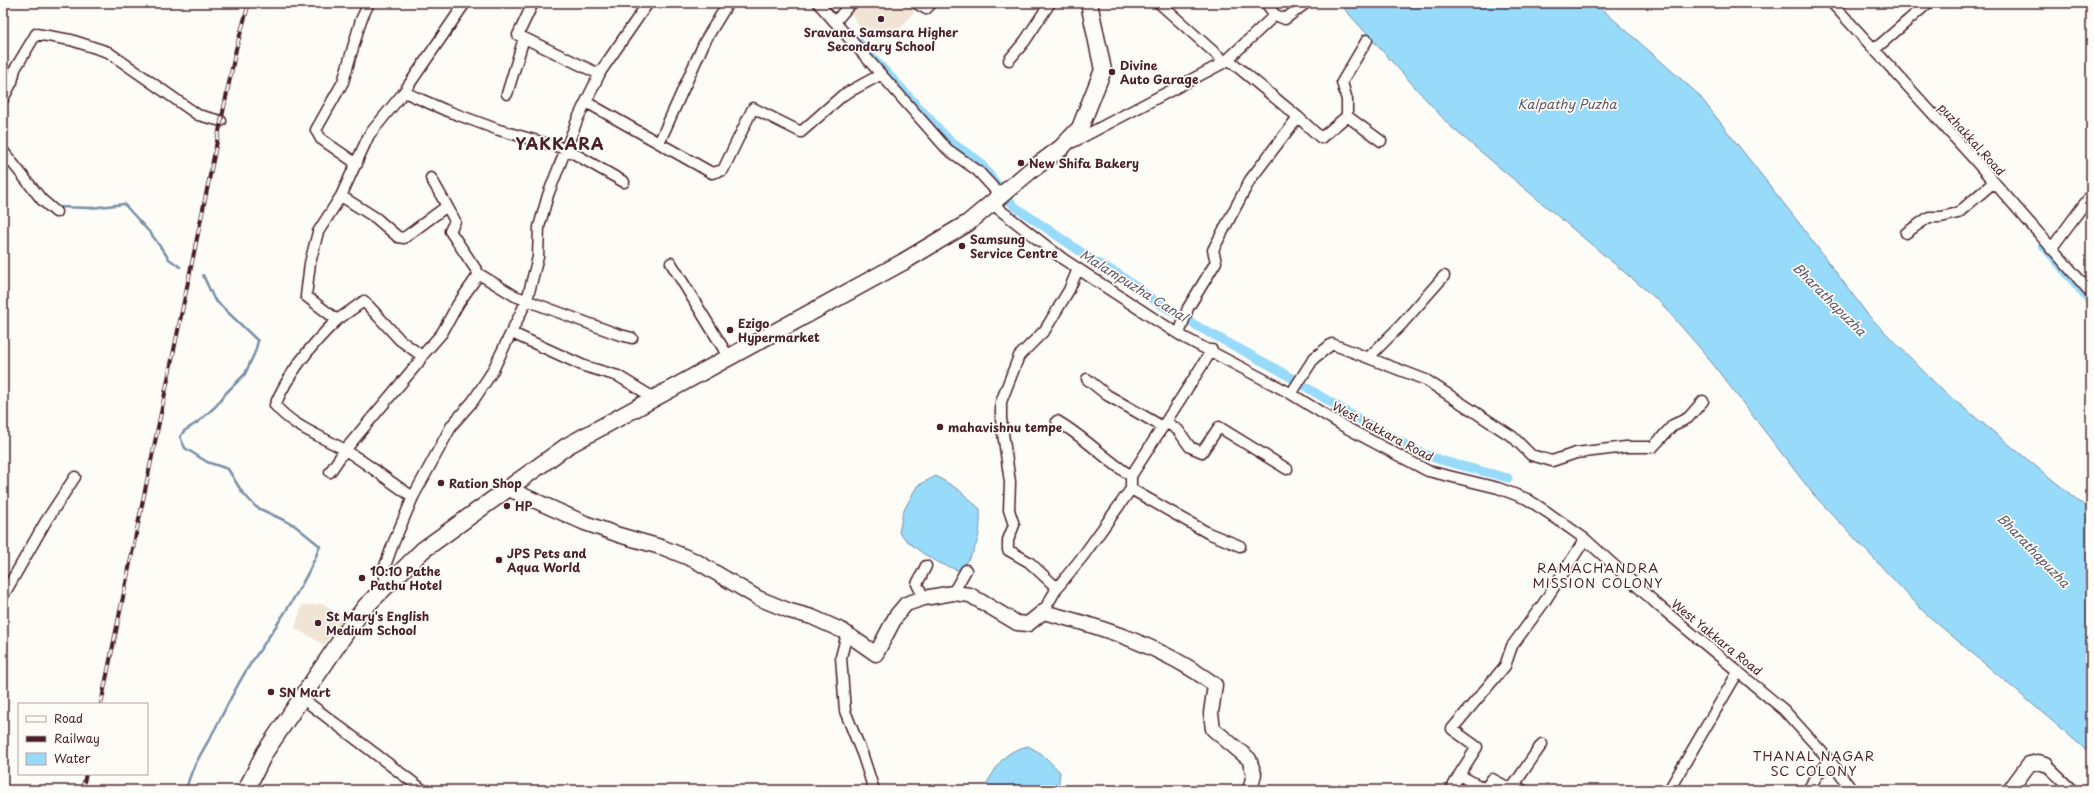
<svg xmlns="http://www.w3.org/2000/svg" width="2094" height="793" viewBox="0 0 2094 793" font-family="'Playpen Sans',sans-serif">
<style>
.built{fill:#f1e4d5}
.water{fill:#98dafa;stroke:#798fa7}
.lines{fill:none;stroke-linecap:round;stroke-linejoin:round}
.stream{stroke:#798fa7;stroke-width:2.5}
.canal{stroke:#98dafa;stroke-width:9}
.street-casing{stroke:#4a1f2b;stroke-width:13}
.secondary-casing{stroke:#4a1f2b;stroke-width:17}
.primary-casing{stroke:#4a1f2b;stroke-width:19}
.street{stroke:#fdfcf7;stroke-width:10}
.secondary{stroke:#fdfcf7;stroke-width:14}
.primary{stroke:#fdfcf7;stroke-width:16}
.rail-casing{stroke:#4a1f2b;stroke-width:4}
.rail{stroke:#fdfcf7;stroke-width:2.5;stroke-dasharray:8;stroke-linecap:butt}
.poi-dot{fill:#4a1f2b;stroke:#fdfcf7;stroke-width:1.5}
.labels{text-anchor:middle;dominant-baseline:central;stroke-width:3.5;stroke-linejoin:round;paint-order:stroke}
.poi-label{font-size:12px;font-weight:bold;fill:#4a1f2b;stroke:#fdfcf7;text-anchor:start}
.street-label{font-size:12px;fill:#4a1f2b;stroke:#fdfcf7}
.water-label{font-size:13px;font-style:italic;fill:#615769;stroke:#fdfcf7}
.neighbourhood-label{font-size:13px;letter-spacing:1px;fill:#4a1f2b;stroke:#fdfcf7}
.district-label{font-size:16px;font-weight:bold;letter-spacing:1px;fill:#4a1f2b;stroke:#fdfcf7}
</style>
<rect width="100%" height="100%" fill="#fdfcf7"/>
<filter id="ink" filterUnits="userSpaceOnUse"><feTurbulence type="fractalNoise" baseFrequency=".025" numOctaves="2"/><feDisplacementMap in="SourceGraphic" scale="8" xChannelSelector="R" yChannelSelector="G"/><feConvolveMatrix kernelMatrix="1 2 1 2 8 2 1 2 1" color-interpolation-filters="sRGB"/></filter>
<g filter="url(#ink)">
<path class="built" d="M845 3H921L895 35 865 36Z
M324 604 343 618 324 645 295 628 302 605Z"/>
<path class="water" d="M1339 3H1595L1698 94 1799 223 1868 315 1943 391 2091 511V754L1925 613 1813 494 1705 354 1660 302 1450 126Z
M936 476 959 490 980 509C981 533 978 554 958 570 934 563 916 550 899 533L903 512 917 486Z
M1028 746 1042 754 1060 772 1058 790H993L987 783C999 763 1003 752 1028 746Z"/>
<g class="lines">
<path class="stream" d="M41 191 50 201
M56 207 91 208 124 204 152 235 169 259 180 267
M186 790C191 767 205 748 216 727 227 706 237 684 251 663 276 626 304 588 320 546L294 525 256 507 242 492 228 469 207 462 185 448 180 437 184 431 198 422 216 406 226 393 245 374 255 352 258 341 214 299 203 275"/>
<path class="canal" d="M854 37 952 143 978 160 1014 206 1097 263 1117 273 1151 298 1184 319 1275 368 1350 414 1417 451 1440 460 1508 478
M2043 245 2091 302"/>
<defs>
<path id="street" d="M533 3 518 35 599 74
M818 3 947 149 978 171 1000 195
M916 3 926 9 932 3
M1159 3 1225 62
M1832 3 1972 157 2091 293
M1275 15 1285 19 1306 3
M835 22 851 3
M1874 50 1928 3
M1009 60 1025 41 1050 3
M404 92 465 3
M507 94 524 38
M3 99 12 82 15 69 36 34 71 40 108 52 198 115 221 121
M586 102 712 173 723 170 753 108 801 132 843 95 880 75
M1347 116 1381 141
M1298 117 1321 138 1347 116V100L1342 82 1367 40
M1073 142 1225 62 1275 15 1266 3
M659 143 705 41 728 3
M3 151 42 200 56 212
M357 164 321 139 316 130 343 82 361 20 369 3
M431 178 447 206
M341 196 376 218 398 237 404 238 447 206 455 221 450 231 479 274 515 296 617 334 632 338
M991 203 1063 259 1156 320 1185 338 1288 392 1345 427 1428 471 1498 488 1527 499 1547 512 1585 539 1659 606 1784 710 1830 761 1852 790
M1906 233 1929 217H1941L1958 213 1994 182
M2051 249 2091 195
M671 263 728 356
M337 320 364 301 400 340 422 356 442 333 458 304 479 274
M512 333 584 366 618 376 654 398
M1179 334 1188 308 1216 262 1213 250 1250 180 1298 117 1228 59
M1368 358 1401 325 1444 276
M1087 379 1107 395 1163 427
M1291 394 1314 358 1332 344 1426 380 1513 437 1531 455 1552 461 1576 453 1626 447H1653L1673 425 1688 418 1703 401
M1057 421C1083 436 1105 459 1131 476
M1166 422 1178 430 1190 447 1202 452 1219 427 1287 469
M330 472 345 450 418 363 422 356
M1131 489 1208 533 1240 546
M413 497C390 482 368 464 345 450 321 436 293 427 275 405 289 372 312 344 337 320L306 296 310 263 318 232 341 196 369 135 404 92 445 110 499 130 566 149 624 182
M385 587V566L393 544 413 497 452 425 473 401 492 372 527 300 538 257 539 227 548 195 578 118 601 71 648 3
M1057 588 1029 562 1008 550V540L1014 525 1009 510 1010 482 1001 419V402L1019 356 1045 330 1069 290 1078 269
M953 593 966 570
M3 596 46 521 75 477
M924 598 917 584 926 566
M1043 612 1057 588 1083 556 1131 489V476L1212 350
M847 634 841 657 845 711 863 756 874 790
M303 699 423 790
M2045 764 2072 790
M1459 775 1485 789 1492 779 1511 789 1514 785
M1451 790 1459 775 1477 747 1452 729 1505 666 1512 646 1543 604 1585 539
M1523 790 1514 785 1542 744
M1669 790 1738 672
M1808 790 1818 774 1830 761"/>
<path id="secondary" d="M509 489 585 523 619 535 664 548 696 561 758 598 790 611 812 617 843 631 876 654 896 616 906 604 924 598 953 593 970 595 1017 623 1028 624 1043 612C1103 627 1164 647 1215 685L1211 713 1213 729 1249 759 1254 774 1250 790
M2010 790 2029 764 2038 762 2045 764"/>
<path id="primary" d="M246 790 265 752 349 628 366 606 423 550 567 446 903 262 968 223 1030 171 1061 148 1080 128 1103 70 1089 3"/>
</defs>
<use href="#street" class="street-casing"/>
<use href="#secondary" class="secondary-casing"/>
<use href="#primary" class="primary-casing"/>
<use href="#street" class="street"/>
<use href="#secondary" class="secondary"/>
<use href="#primary" class="primary"/>
<defs>
<path id="rail" d="M101 704 236 49 249 3
M82 790 86 774"/>
</defs>
<use href="#rail" class="rail-casing"/>
<use href="#rail" class="rail"/>
</g>
</g>
<g class="poi-dot">
<circle cx="881" cy="19" r="4"/>
<circle cx="1112" cy="72" r="4"/>
<circle cx="1021" cy="163" r="4"/>
<circle cx="962" cy="246" r="4"/>
<circle cx="730" cy="330" r="4"/>
<circle cx="940" cy="427" r="4"/>
<circle cx="441" cy="483" r="4"/>
<circle cx="507" cy="506" r="4"/>
<circle cx="499" cy="560" r="4"/>
<circle cx="362" cy="578" r="4"/>
<circle cx="318" cy="623" r="4"/>
<circle cx="271" cy="692" r="4"/>
</g>
<g class="labels">
<g class="poi-label">
<text x="881" y="32" text-anchor="middle">Sravana Samsara Higher<tspan x="881" dy="14">Secondary School</tspan></text>
<text x="1120" y="65">Divine<tspan x="1120" dy="14">Auto Garage</tspan></text>
<text x="1029" y="163">New Shifa Bakery</text>
<text x="970" y="239">Samsung<tspan x="970" dy="14">Service Centre</tspan></text>
<text x="738" y="323">Ezigo<tspan x="738" dy="14">Hypermarket</tspan></text>
<text x="948" y="427">mahavishnu tempe</text>
<text x="449" y="483">Ration Shop</text>
<text x="515" y="506">HP</text>
<text x="507" y="553">JPS Pets and<tspan x="507" dy="14">Aqua World</tspan></text>
<text x="370" y="571">10:10 Pathe<tspan x="370" dy="14">Pathu Hotel</tspan></text>
<text x="326" y="616">St Mary's English<tspan x="326" dy="14">Medium School</tspan></text>
<text x="279" y="692">SN Mart</text>
</g>
<g class="street-label">
<text transform="translate(1972 139) rotate(48)">puzhakkal Road</text>
<text transform="translate(1383 431) rotate(28)">West Yakkara Road</text>
<text transform="translate(1717 637) rotate(39)">West Yakkara Road</text>
</g>
<g class="water-label">
<text x="1567" y="103">Kalpathy Puzha</text>
<text transform="translate(1134 285) rotate(32)">Malampuzha Canal</text>
<text transform="translate(1830 299) rotate(45)">Bharathapuzha</text>
<text transform="translate(2034 550) rotate(46)">Bharathapuzha</text>
</g>
<g class="neighbourhood-label">
<text x="1598" y="567">RAMACHANDRA<tspan x="1598" dy="15">MISSION COLONY</tspan></text>
<text x="1814" y="755">THANAL NAGAR<tspan x="1814" dy="15">SC COLONY</tspan></text>
</g>
<g class="district-label">
<text x="560" y="143">YAKKARA</text>
</g>
</g>
<rect width="2094" height="793" fill="none" stroke="#fdfcf7" stroke-width="16"/>
<rect x="8" y="8" width="2078" height="777" fill="none" stroke="#4a1f2b" stroke-width="1.5" filter="url(#ink)"/>
<rect x="18" y="703" width="130" height="72" fill="#fdfcf7" stroke="#b5a4a5"/>
<rect x="26" y="716" width="20" height="6" fill="#fdfcf7" stroke="#b5a4a5"/>
<text x="54" y="723" font-size="12" fill="#4a1f2b">Road</text>
<rect x="26" y="736" width="20" height="6" fill="#4a1f2b" stroke="#b5a4a5"/>
<text x="54" y="743" font-size="12" fill="#4a1f2b">Railway</text>
<rect x="26" y="753" width="20" height="12" fill="#98dafa" stroke="#b5a4a5"/>
<text x="54" y="763" font-size="12" fill="#4a1f2b">Water</text>
</svg>
